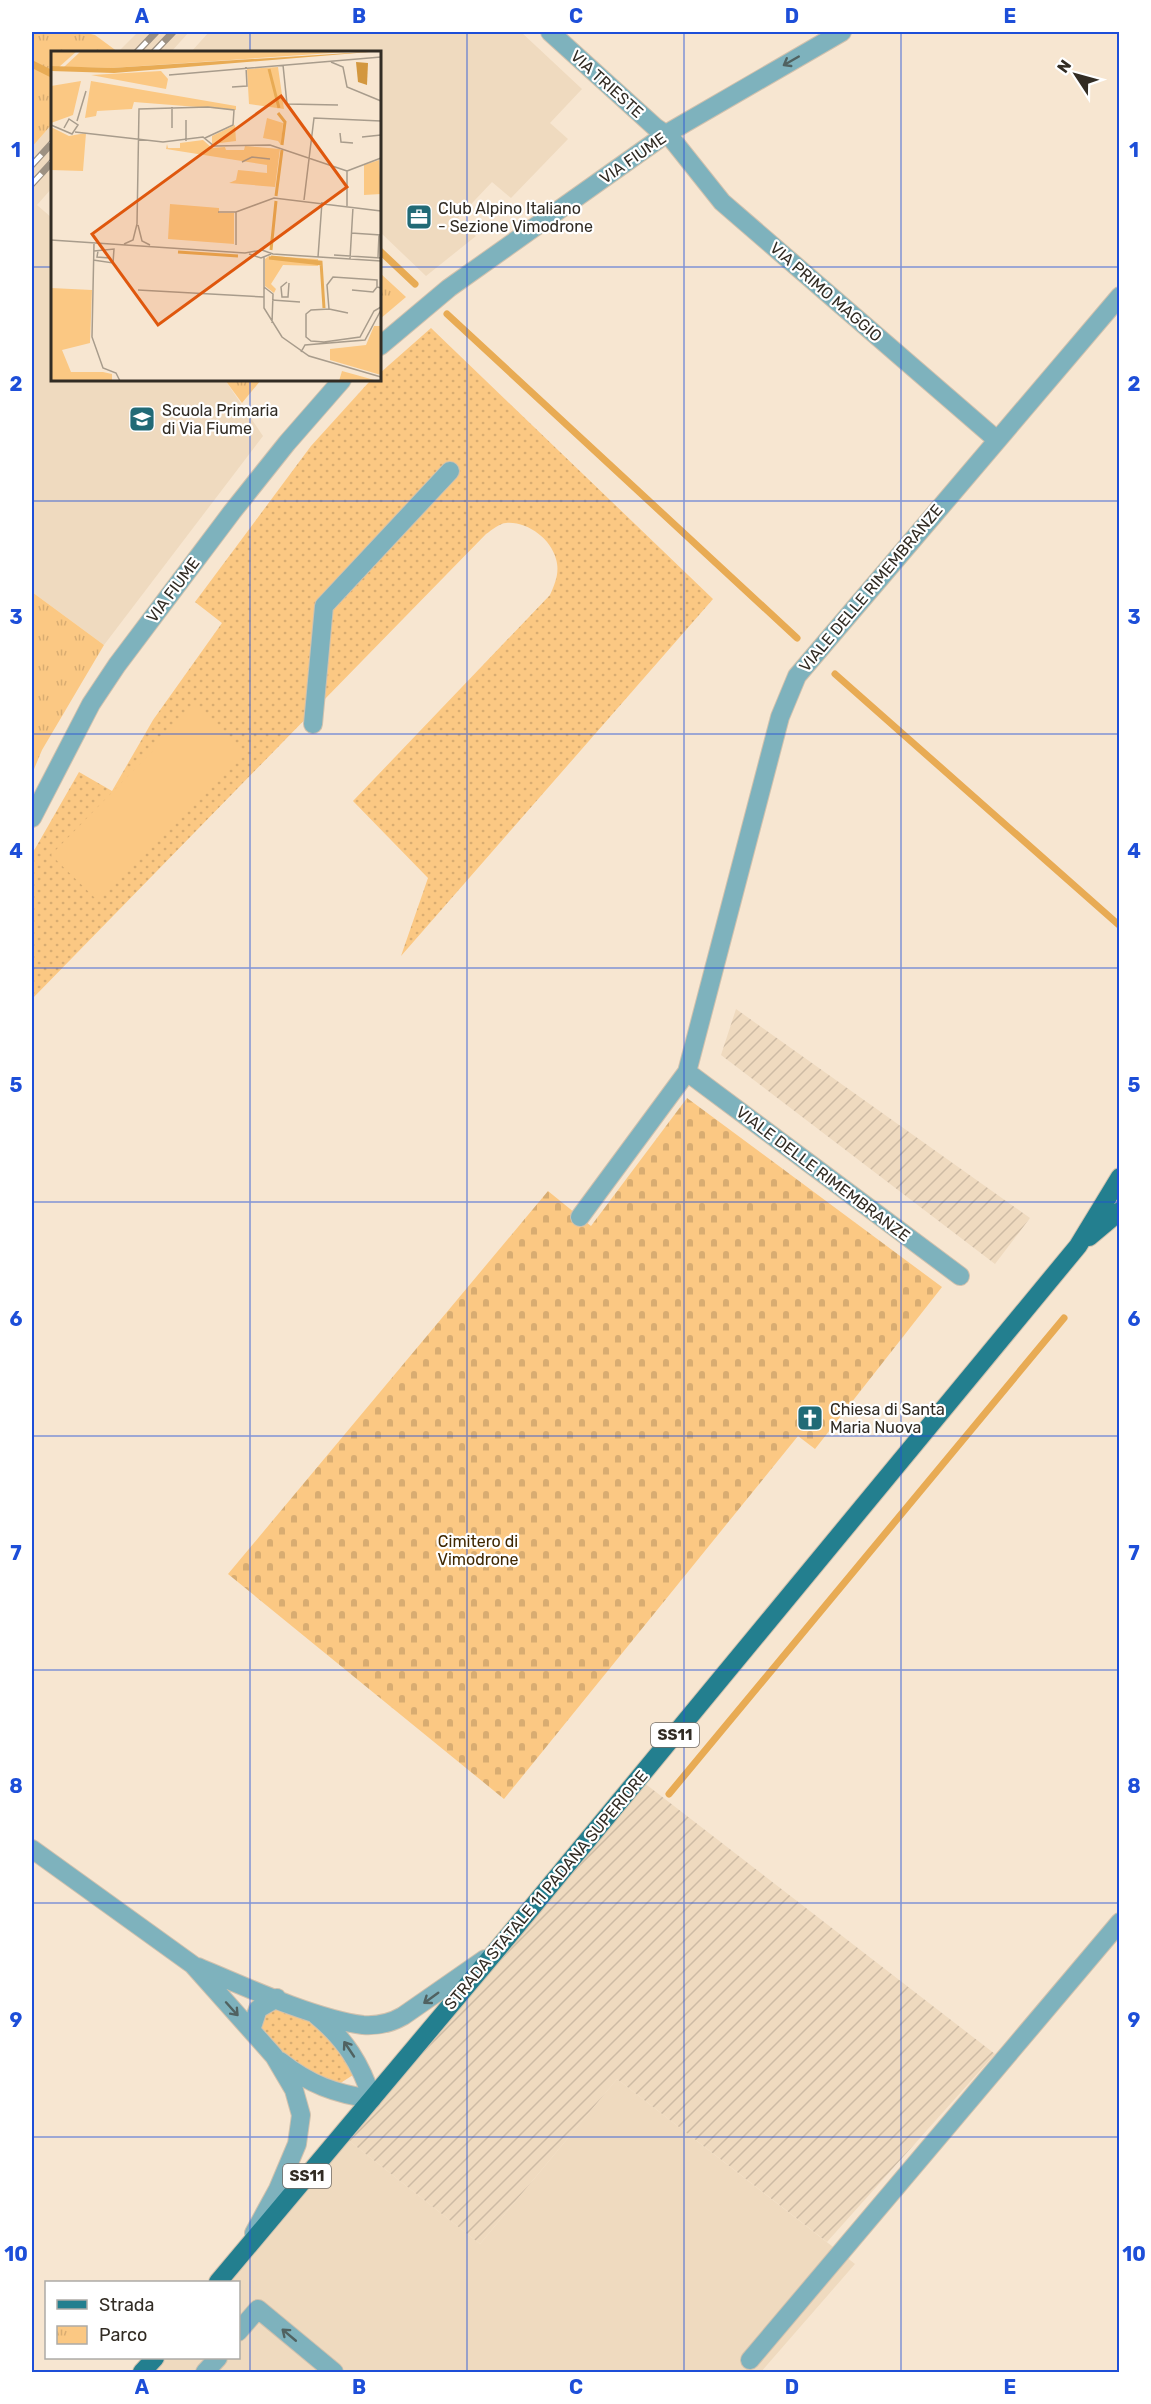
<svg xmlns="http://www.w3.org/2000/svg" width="1151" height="2404" viewBox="0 0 1151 2404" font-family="Rubik,sans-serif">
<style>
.built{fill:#efdabf}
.industrial{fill:url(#industrial-furrows)}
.grass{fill:url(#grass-dots)}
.cemetery{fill:url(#cemetery-stones)}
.park{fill:url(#park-tufts)}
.pitch{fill:#fbc883}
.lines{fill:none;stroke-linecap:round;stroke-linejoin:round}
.stream{stroke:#e8ab54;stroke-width:7}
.minor-casing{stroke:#d0c1ae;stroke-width:20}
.major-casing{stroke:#d0c1ae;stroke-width:20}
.minor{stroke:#7eb2bd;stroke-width:18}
.major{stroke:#237f8f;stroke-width:18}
.rail-casing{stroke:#9d9182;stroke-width:7}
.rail{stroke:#fff;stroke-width:4.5;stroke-dasharray:14;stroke-linecap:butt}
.oneway{stroke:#506261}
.grid{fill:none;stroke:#1d4ed8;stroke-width:1.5;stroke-opacity:0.55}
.labels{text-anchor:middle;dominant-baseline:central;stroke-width:4.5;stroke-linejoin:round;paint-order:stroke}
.shield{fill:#fff;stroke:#706b66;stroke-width:1.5}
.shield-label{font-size:15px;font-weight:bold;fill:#322c24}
.street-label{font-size:16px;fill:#322c24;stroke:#fff}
.poi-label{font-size:16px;fill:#322c24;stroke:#fff;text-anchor:start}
.park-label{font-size:16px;fill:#3f2700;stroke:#fff}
.inset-river{fill:none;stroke:#e8ab54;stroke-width:3}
.inset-road{fill:none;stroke:#a89c8c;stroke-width:1.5}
.view{fill:#df570d;fill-opacity:0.15;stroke:#df570d;stroke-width:3}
.inset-edge{fill:none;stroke:#322c24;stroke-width:3}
.neatline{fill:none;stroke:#1d4ed8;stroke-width:2}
.grid-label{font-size:20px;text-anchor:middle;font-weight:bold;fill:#1d4ed8}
</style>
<defs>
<pattern id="industrial-furrows" width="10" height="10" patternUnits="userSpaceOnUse" patternTransform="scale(1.5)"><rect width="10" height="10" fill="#efdabf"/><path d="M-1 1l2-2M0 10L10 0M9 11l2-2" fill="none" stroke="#cdbba4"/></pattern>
<pattern id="grass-dots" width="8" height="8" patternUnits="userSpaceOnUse" patternTransform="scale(1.5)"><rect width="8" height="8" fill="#fbc883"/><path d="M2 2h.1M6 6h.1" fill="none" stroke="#d8ac71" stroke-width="1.8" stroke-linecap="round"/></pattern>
<pattern id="cemetery-stones" width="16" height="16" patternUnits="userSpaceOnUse" patternTransform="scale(1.5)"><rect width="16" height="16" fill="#fbc883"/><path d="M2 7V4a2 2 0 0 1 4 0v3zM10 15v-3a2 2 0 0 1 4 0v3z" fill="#d8ac71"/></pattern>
<pattern id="park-tufts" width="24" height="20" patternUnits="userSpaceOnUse" patternTransform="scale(1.5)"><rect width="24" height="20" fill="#fbc883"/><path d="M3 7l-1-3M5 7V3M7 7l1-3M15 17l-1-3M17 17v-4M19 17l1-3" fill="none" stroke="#d8ac71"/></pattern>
</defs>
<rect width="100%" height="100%" fill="#f7e6d1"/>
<path class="built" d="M138 32H189L171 52H118Z
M209 32H521L582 89 550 123 568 139 511 198 492 182 458 218 476 236 426 276 380 232V52H191Z
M52 124V188L37 205 52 218V380H225L263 436 104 645 32 592V147Z
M617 2079 855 2264 761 2372H153L166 2358H238V2282H228L348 2140 480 2244Z"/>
<path class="industrial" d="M736 1009 1030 1218 995 1264 721 1055Z
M643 1782 995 2054 827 2242 617 2079 480 2244 348 2140Z"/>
<path class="grass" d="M431 328 713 599 401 956 428 878 353 801 550 595C555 584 560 572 556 559 551 539 527 521 506 523 500 523 492 530 486 534L32 999V854L79 772 112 791 153 720 222 623 195 602 311 446 369 382 380 380V373Z
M270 2006C307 2019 316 2019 341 2051 348 2059 352 2064 353 2075L339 2084 294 2067 259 2028V2015Z"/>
<path class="cemetery" d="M687 1098 942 1287 815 1449 798 1436 504 1799 228 1574 548 1191 591 1226Z"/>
<path class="park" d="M32 32H82L95 35 118 52H52V124L32 147Z
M380 273 406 297 380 319Z
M225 380H261L242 403Z
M32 592 104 645 42 750 32 774Z"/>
<path class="pitch" d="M197 705 243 750 97 900 51 855Z"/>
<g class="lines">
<path class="stream" d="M32 64 52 74
M380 251 415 284
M447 314 797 638
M835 674 1120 926
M669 1794 1064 1318"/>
<defs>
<path id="minor" d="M550 32 655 127 671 138 722 202 997 440
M380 346 449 288 666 134 842 32
M313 724 324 606 450 471
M32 818 91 704 117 665 232 512 287 443 342 380
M687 1072 960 1276
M580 1217 687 1072 780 717 797 676 1120 296
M32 1849 193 1965 274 2056 294 2090 301 2115 297 2144 278 2189 254 2233
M198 1967C243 1986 315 2019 363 2025 378 2026 391 2023 403 2016L485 1959
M251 2030 258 2009 277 1998
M280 2061C309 2084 335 2094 372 2099 361 2064 345 2039 316 2015
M238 2332 258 2309 334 2372
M750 2360 1120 1922
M205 2372 218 2358"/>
<path id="major" d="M1089 1237 1120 1211
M218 2282 496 1951 1078 1246 1120 1177
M142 2372 155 2358"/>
</defs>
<use href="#minor" class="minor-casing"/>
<use href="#major" class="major-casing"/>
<use href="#minor" class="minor"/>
<use href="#major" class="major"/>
<defs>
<path id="rail" d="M137 52 156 32
M154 52 173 32
M32 165 52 143
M32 184 52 162"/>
</defs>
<use href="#rail" class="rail-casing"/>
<use href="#rail" class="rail"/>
</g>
<defs><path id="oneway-shaft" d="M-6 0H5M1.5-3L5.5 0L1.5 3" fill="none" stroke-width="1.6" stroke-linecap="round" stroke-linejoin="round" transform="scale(1.5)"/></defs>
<g class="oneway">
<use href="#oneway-shaft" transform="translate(791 61) rotate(150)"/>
<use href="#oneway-shaft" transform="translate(431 1998) rotate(144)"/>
<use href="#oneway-shaft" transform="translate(232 2009) rotate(48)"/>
<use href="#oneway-shaft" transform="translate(349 2049) rotate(-124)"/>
<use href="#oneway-shaft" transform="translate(289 2335) rotate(-140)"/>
</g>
<path class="grid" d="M250 32V52M467 32V2372M684 32V2372M901 32V2372M32 267H52M380 267H1120M250 380V2372M32 501H1120M32 734H1120M32 968H1120M32 1202H1120M32 1436H1120M32 1670H1120M32 1903H1120M32 2137H1120"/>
<defs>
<symbol id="office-square" viewBox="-11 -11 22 22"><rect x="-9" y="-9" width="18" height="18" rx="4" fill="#216a76" stroke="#fff"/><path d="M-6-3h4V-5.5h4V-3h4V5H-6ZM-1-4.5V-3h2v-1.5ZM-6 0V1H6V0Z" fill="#fff"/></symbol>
<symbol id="school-square" viewBox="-11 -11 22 22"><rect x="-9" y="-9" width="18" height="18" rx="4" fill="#216a76" stroke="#fff"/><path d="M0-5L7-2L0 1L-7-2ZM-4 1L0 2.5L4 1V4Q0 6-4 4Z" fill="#fff"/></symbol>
<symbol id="church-square" viewBox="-11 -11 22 22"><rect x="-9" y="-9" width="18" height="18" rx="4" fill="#216a76" stroke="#fff"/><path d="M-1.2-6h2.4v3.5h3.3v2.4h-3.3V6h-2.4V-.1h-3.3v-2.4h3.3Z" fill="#fff"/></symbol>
</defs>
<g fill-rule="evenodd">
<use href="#office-square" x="404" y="202" width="30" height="30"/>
<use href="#school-square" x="127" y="404" width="30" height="30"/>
<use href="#church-square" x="795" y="1403" width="30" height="30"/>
</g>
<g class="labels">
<g class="shield">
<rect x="651" y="1723" width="48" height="24" rx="4.5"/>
<rect x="283" y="2164" width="48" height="24" rx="4.5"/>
</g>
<g class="shield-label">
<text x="675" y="1735">SS11</text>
<text x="307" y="2176">SS11</text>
</g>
<g class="street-label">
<text transform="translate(607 84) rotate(42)">VIA TRIESTE</text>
<text transform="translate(633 158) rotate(-35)">VIA FIUME</text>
<text transform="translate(826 292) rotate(41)">VIA PRIMO MAGGIO</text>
<text transform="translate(871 588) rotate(-50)">VIALE DELLE RIMEMBRANZE</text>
<text transform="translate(173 590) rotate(-53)">VIA FIUME</text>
<text transform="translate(823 1174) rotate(37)">VIALE DELLE RIMEMBRANZE</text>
<text transform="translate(546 1890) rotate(-50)">STRADA STATALE 11 PADANA SUPERIORE</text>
</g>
<g class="poi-label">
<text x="438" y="208">Club Alpino Italiano<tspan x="438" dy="18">- Sezione Vimodrone</tspan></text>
<text x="162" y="410">Scuola Primaria<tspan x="162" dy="18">di Via Fiume</tspan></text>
<text x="830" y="1409">Chiesa di Santa<tspan x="830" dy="18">Maria Nuova</tspan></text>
</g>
<g class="park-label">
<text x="478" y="1541">Cimitero di<tspan x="478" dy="18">Vimodrone</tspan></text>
</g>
</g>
<g transform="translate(51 51)">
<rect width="330" height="330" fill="#f7e6d1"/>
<path d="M0 0H26L8 16 0 15ZM30 30 22 64 0 72V35ZM0 76 18 85 35 82 32 120 0 119ZM152 89 161 97 174 96 175 99H193L194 95 229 98 224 136 178 132 185 129 187 119 216 122V114L115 98 116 93 117 97H129V92ZM218 205 267 208V215L232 214 220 233 225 238 223 242 214 235V208ZM0 237 41 239 39 292 11 299 20 321H52L61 323V330H0Z" fill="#fbc883"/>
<path d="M305 11 317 12 316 34 307 31Z" fill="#d3973e"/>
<path d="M119 153 168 157V162H183V193L117 188Z" fill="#fbc883"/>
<path d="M30 0H311L60 17 13 16ZM227 16 233 58 198 53 196 18ZM110 20 117 28 115 38 40 24ZM40 30 185 55V59L83 51 81 58 46 60 45 65 34 67ZM216 67 232 72 230 94 227 90 212 87ZM184 74 185 90 161 93V85ZM328 109 330 143 313 144V114Z" fill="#fbc883"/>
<path d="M323 275H330V324L279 309V298L315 294ZM291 320 327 330H288Z" fill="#fbc883"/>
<path d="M330 0 63 22 0 20V15L60 17Z" fill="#e8ab54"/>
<path class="inset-river" d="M218 18 228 57M227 62 234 71 231 94M225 145 231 99M220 199 225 150M127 201 187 205M220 206 270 211 273 257M218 207 271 213"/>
<path class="inset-road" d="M280 11 292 16 296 36 330 50M232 14 236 53 287 54M118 24 330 6M181 36 196 35 195 16M135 69V90M26 70 35 40M0 74 21 83 27 74 18 68 13 77M121 77V56M24 81 112 91 152 86 163 95 219 94 296 120M289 82 290 91 302 92M311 86 330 84M191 111 201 106 219 108M296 120 330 107M253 149 263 67 330 70M296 155V120M167 161H185L223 147 330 160M87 174 91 190 99 194M300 182 330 184M0 189 194 202 211 199 222 203 330 210M43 192 41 286 52 317 65 322 69 330M73 193 82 189 86 173 88 58 157 56 183 59 182 74 154 87M185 194V161M47 200 46 206 59 207M198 203 210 207 220 203M283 204 330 207M213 206V257L231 286 258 305 330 326M267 206 271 151M327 206 328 184M299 208 302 156M42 209 62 212 63 198 43 200M236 231 230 236 231 246H237L238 232M213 236 222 243 221 272M330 237 326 236V229L282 226 276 234 278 258 260 259 255 263V286L260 290 273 291 309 286 323 260 330 256M87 239 213 246M301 239 322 241 326 236M221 249 249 251M278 258 297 262M250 301 254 294 314 289 330 259"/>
<path class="view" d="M230 45 296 136 107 274 41 183Z"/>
<rect width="330" height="330" class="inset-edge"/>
</g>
<rect width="1151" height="2404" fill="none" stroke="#ffffff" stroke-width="66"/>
<rect x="45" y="2281" width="195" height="78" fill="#ffffff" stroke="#adaba7" stroke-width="1.5"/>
<rect x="57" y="2300" width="30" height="9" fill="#237f8f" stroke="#adaba7" stroke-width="1.5"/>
<text x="99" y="2311" font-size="18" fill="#322c24">Strada</text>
<rect x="57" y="2326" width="30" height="18" fill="url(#park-tufts)" stroke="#adaba7" stroke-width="1.5"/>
<text x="99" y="2341" font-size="18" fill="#322c24">Parco</text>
<g transform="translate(1076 75) rotate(306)" stroke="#ffffff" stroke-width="4.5" paint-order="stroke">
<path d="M0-4.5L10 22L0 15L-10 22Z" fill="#322c24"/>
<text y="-9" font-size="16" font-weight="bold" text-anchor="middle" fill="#322c24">N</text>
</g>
<rect x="33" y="33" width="1085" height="2338" class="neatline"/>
<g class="grid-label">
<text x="142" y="23">A</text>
<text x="359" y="23">B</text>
<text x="576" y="23">C</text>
<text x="792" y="23">D</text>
<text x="1010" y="23">E</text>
<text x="16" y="157">1</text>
<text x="1134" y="157">1</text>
<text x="16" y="391">2</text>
<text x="1134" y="391">2</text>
<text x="16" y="624">3</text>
<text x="1134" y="624">3</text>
<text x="16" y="858">4</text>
<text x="1134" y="858">4</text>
<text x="16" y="1092">5</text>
<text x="1134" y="1092">5</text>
<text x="16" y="1326">6</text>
<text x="1134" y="1326">6</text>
<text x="16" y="1560">7</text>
<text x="1134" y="1560">7</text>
<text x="16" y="1793">8</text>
<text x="1134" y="1793">8</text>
<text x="16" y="2027">9</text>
<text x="1134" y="2027">9</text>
<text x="16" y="2261">10</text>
<text x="1134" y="2261">10</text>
<text x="142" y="2394">A</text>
<text x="359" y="2394">B</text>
<text x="576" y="2394">C</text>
<text x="792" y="2394">D</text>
<text x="1010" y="2394">E</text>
</g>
</svg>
